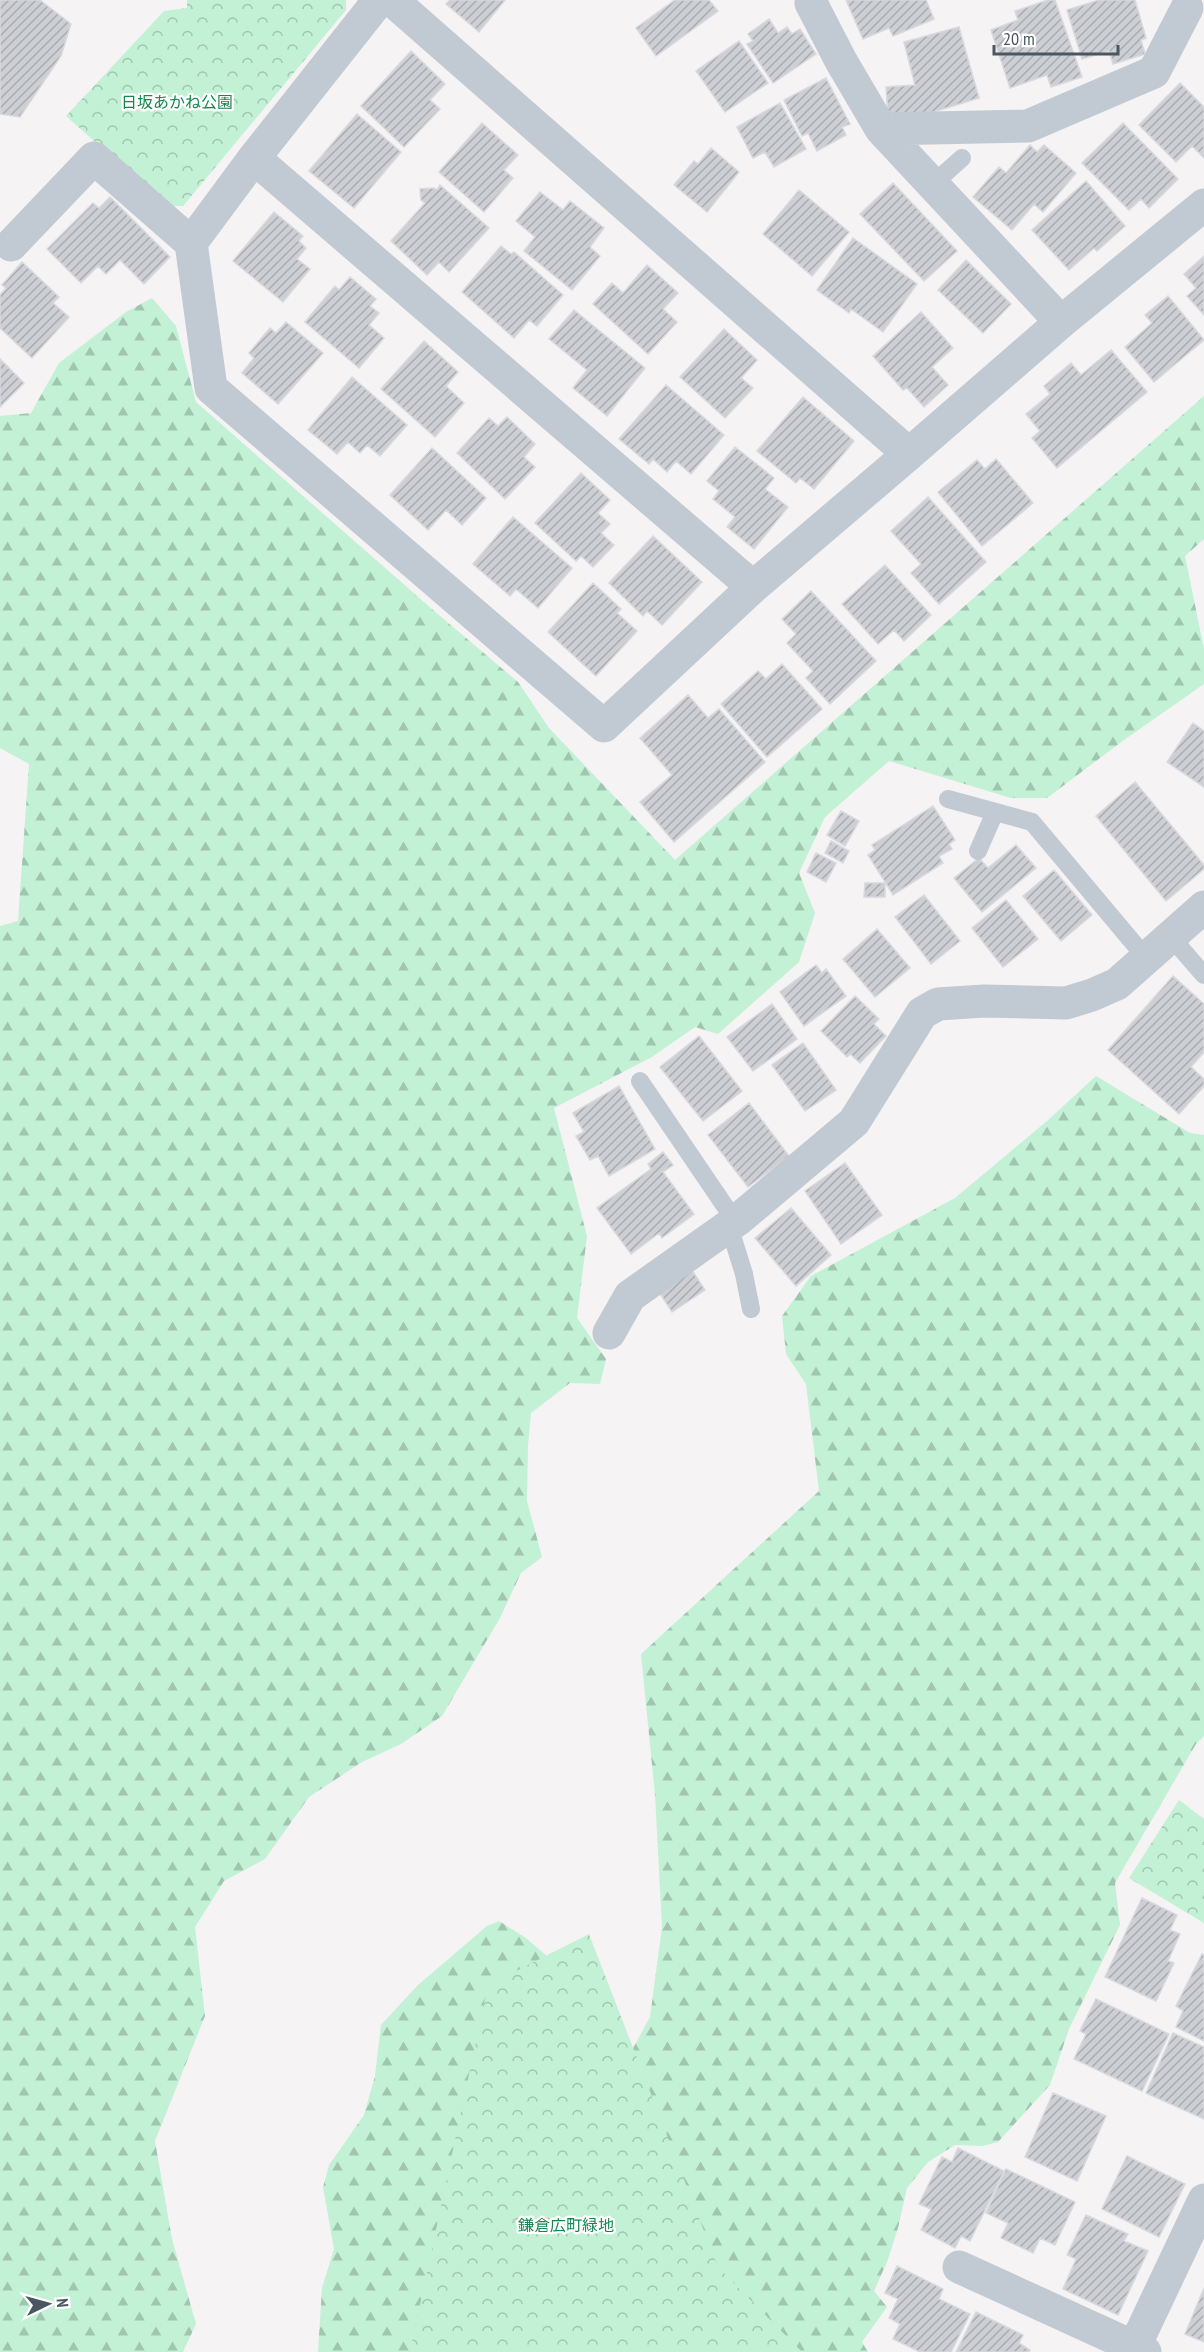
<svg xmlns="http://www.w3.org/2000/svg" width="1204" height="2352" viewBox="0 0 1204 2352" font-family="'PT Sans Narrow','Noto Sans JP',sans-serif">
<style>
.forest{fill:url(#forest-firs)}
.park{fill:url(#park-crowns)}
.building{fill:url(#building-hatch);stroke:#d7d9de;stroke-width:1.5}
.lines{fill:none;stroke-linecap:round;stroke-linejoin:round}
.lane{stroke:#c1cad2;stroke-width:18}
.street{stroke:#c1cad2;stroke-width:33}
.labels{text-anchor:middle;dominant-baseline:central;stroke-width:4.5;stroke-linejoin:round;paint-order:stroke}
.park-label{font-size:16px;fill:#17864f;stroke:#fff}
</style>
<defs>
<pattern id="forest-firs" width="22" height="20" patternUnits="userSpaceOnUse" patternTransform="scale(1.5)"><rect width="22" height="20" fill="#c3f1d5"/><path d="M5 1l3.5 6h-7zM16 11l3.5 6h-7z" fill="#a0c6b0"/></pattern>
<pattern id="park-crowns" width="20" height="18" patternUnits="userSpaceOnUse" patternTransform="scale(1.5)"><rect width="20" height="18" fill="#c3f1d5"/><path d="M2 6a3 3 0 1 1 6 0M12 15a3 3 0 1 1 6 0" fill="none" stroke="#a0c6b0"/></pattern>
<pattern id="building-hatch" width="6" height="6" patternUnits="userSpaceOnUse" patternTransform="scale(1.5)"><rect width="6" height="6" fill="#cdcfd5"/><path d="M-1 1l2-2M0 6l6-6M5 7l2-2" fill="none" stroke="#a8abb0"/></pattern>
</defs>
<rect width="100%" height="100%" fill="#f5f3f3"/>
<path class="forest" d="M152 298 176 326 196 402 433 610 518 682 549 728 675 860 1204 396V539L1185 556 1204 649V684L1124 740 1047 798H1011L889 761 825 817 799 873 815 913 799 962 718 1034 695 1027 652 1057 554 1108 587 1236 577 1318 606 1359 600 1384 570 1383 531 1413 528 1445 527 1501 542 1557 521 1573 500 1618 442 1716 401 1744 362 1762 309 1797 265 1859 224 1881 195 1927 205 2016 155 2141 172 2239 196 2324 183 2352H0V926L18 921 29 764 0 748V416L31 413 59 363 126 312Z
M1096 1076 1190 1133 1204 1135V1736L1196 1744 1115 1883 1120 1925 1069 2029 1050 2085 998 2142 983 2146 955 2145 928 2162 907 2188 898 2228 887 2262 874 2291 887 2307 862 2342 868 2352H318L322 2288 334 2249 323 2187 329 2165 364 2115 375 2076 381 2025 418 1985 487 1926 499 1921 526 1938 584 1988 625 2063 650 2017 662 1927 655 1795 641 1654 819 1491 806 1384 786 1354 782 1316 811 1276 955 1198 1047 1121Z"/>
<path class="park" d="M187 0H346V10L183 206H167L66 116 164 11 187 8Z
M1179 1800 1204 1819V1923L1129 1878Z
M589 1934 718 2267 802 2352H410L488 1985Z"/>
<path class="building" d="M0 0H40L71 24 61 56 20 117 0 114Z
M450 0H505L479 32 446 4Z
M675 0H709L718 11 656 56 636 28Z
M846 0H926L934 19 893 36 889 28 863 39Z
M1048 0H1055L1082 77 1051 87 1047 75 1010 88 991 30 1018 20 1015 11Z
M1099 0H1135L1146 38 1141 40 1145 54 1113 64 1109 51 1082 59 1067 10Z
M769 19 778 33 787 27 792 34 800 29 816 54 773 83 747 44 753 41 748 34Z
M959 27 979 98 927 114 888 115 886 87 915 85 904 42Z
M739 41 768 83 725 112 696 71Z
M411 51 445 84 430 100 440 109 404 147 361 106Z
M826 78 850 124 842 127 846 135 817 151 808 133 802 136 784 100Z
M1180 83 1204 107V158L1192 146 1176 162 1139 125Z
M780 103 806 149 774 167 765 152 753 158 737 127Z
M357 114 401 152 354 208 309 171Z
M482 123 518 155 504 170 513 178 484 212 439 172Z
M1123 123 1178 179 1149 208 1141 199 1129 210 1082 163Z
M1030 145 1037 152 1044 145 1076 173 1043 212 1034 204 1012 230 973 197 999 167 1006 173Z
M711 148 739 172 707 212 674 185 694 161 698 164Z
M1086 181 1125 226 1097 251 1094 248 1069 270 1032 230Z
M893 183 957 251 924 281 860 214Z
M440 185 489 228 449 272 439 262 427 275 391 241 425 203 421 200 420 189 434 188 437 190Z
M799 190 849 232 812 276 763 234Z
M540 192 563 210 570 201 604 228 590 247 600 256 572 290 524 251 535 237 516 221Z
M110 197 170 257 144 284 120 260 106 274 98 266 81 283 47 249 93 203 99 208Z
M274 212 303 236 299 241 306 248 297 259 310 269 283 302 233 261Z
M853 238 917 284 883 332 851 309 849 313 817 290Z
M501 246 511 254 514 252 563 295 537 326 529 320 514 338 462 292Z
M1204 256V315L1187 296 1196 288 1184 274Z
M966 260 1011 304 983 333 938 290Z
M22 262 59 297 53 303 69 317 32 358 0 328V295L6 288 2 285Z
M647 265 678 293 663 309 677 322 648 354 593 304 612 283 623 293Z
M350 277 376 299 370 306 379 313 369 325 384 338 359 368 305 322 335 286 339 290Z
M1168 296 1204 340 1154 382 1125 347 1152 323 1145 315Z
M574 310 645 368 607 416 573 388 587 370 549 339Z
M921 312 953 348 932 367 948 385 924 407 907 388 903 390 873 356Z
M286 322 323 353 278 404 242 373 254 358 249 353 270 328 276 333Z
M724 329 757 360 741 378 753 388 725 418 680 377Z
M424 341 458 372 446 386 464 403 435 437 381 389Z
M1111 350 1147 392 1057 468 1032 438 1040 431 1026 414 1050 394 1044 386 1071 363 1081 375Z
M0 359 24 383 0 407Z
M352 377 407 425 380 456 367 445 360 453 348 442 337 454 308 430Z
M666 385 724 435 691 474 676 461 667 472 653 459 649 464 619 439Z
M803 397 854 441 814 489 800 478 796 483 757 451Z
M507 417 535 444 524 457 535 467 505 499 457 453 489 418 498 426Z
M735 447 774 478 765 489 788 507 754 549 727 527 735 517 713 499 719 491 707 481Z
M432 448 486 498 462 525 446 510 428 530 390 495Z
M996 459 1033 503 982 546 938 492 977 460 985 469Z
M581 473 610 500 598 513 610 524 601 533 614 545 593 567 581 556 576 561 535 523Z
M928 497 986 562 939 604 911 573 921 564 891 531Z
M513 517 572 568 538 608 516 589 510 596 473 564Z
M653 536 702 582 662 625 647 611 643 616 609 583Z
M885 565 931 615 904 641 894 630 878 644 842 604Z
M593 583 621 609 617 613 637 631 596 676 548 632Z
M811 591 876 661 830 704 806 678 813 671 787 643 796 634 782 619Z
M782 664 822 709 767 757 721 704 758 671 766 679Z
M688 695 708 718 719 709 765 762 674 842 640 802 672 775 640 738Z
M1193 723 1204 731V787L1167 762Z
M1135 782 1204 865V869L1166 901 1096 816Z
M933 806 955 840 949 844 952 849 939 856 943 863 893 895 868 855 875 850 872 845Z
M841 811 859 821 845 846 827 835Z
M831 841 849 851 843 863 825 853Z
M1016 845 1036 868 982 912 954 878 979 858 988 868Z
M816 853 836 863 826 882 807 872Z
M1054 870 1092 915 1061 941 1023 896Z
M865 883H885V897H864Z
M924 895 960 941 931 964 895 917Z
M1006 900 1038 939 1003 967 972 928Z
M877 929 910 968 875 997 843 959Z
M816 965 822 973 826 969 846 996 804 1026 780 992Z
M1173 976 1204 1004V1052L1191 1067 1204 1079V1086L1179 1114 1108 1050Z
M855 996 879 1019 874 1024 886 1036 860 1063 850 1054 847 1057 821 1031Z
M772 1004 797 1039 753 1071 727 1037Z
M699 1036 742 1091 703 1121 660 1067Z
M803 1043 836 1090 805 1111 772 1065Z
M619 1086 655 1149 609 1176 598 1156 590 1160 576 1136 584 1132 573 1113Z
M749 1103 789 1156 748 1187 708 1135Z
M663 1152 673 1165 663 1172 694 1214 662 1238 659 1233 631 1254 597 1208 651 1169 648 1164Z
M845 1163 882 1215 841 1244 805 1191Z
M791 1208 831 1255 796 1286 755 1238Z
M688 1264 705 1290 672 1312 655 1286Z
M1142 1898 1177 1915 1170 1930 1180 1934 1168 1961 1174 1963 1156 2001 1105 1977Z
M1202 1954 1204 1955V2041L1176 2027 1183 2011 1176 2006Z
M1096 1999 1169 2034 1142 2091 1074 2059 1086 2034 1080 2031Z
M1173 2033 1204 2047V2119L1146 2093Z
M1053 2093 1106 2116 1077 2181 1025 2157Z
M958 2148 1004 2171 970 2241 961 2236 955 2248 921 2230 931 2209 919 2204 942 2157 952 2162Z
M1127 2156 1185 2184 1159 2237 1102 2209Z
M1006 2169 1075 2202 1055 2245 1040 2238 1033 2253 1001 2238 1008 2223 986 2213Z
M1086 2215 1128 2234 1124 2241 1148 2251 1118 2315 1063 2289 1076 2259 1067 2255Z
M897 2266 943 2289 939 2299 970 2314 951 2352H920L893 2339 900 2324 889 2318 898 2299 885 2293Z
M1204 2288V2342L1185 2334Z
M976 2312 1023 2335 1019 2343 1030 2350 1029 2352H956Z"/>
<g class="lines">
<path class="lane" d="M933 184 962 158
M948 799 1032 822 1146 958
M978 851 995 812
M1171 937 1204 975
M640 1081 735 1221
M729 1226 744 1274 751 1309"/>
<path class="street" d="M392 0 909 454
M811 3 841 61 881 129 1028 126 1154 72 1187 8
M881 129 1061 322
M254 158 753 587
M191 243 254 158 379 0
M11 245 94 158 191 243 211 388 604 726 753 587 909 454 1061 322 1204 205
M609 1333 630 1296 740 1218 854 1122 922 1013 938 1004 984 1001 1066 1003 1092 995 1117 984 1204 907
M959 2267 1145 2352
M1132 2352 1204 2200"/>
</g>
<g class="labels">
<g class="park-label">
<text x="177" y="102">日坂あかね公園</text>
<text x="566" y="2225">鎌倉広町緑地</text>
</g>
</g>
<g transform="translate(48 2304) rotate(85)" stroke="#ffffff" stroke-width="4.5" paint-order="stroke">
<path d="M0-4.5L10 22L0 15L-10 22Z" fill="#4a5661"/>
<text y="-9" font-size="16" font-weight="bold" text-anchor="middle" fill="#4a5661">N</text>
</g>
<path d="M994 45v9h124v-9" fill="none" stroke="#4a5661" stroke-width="3"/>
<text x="1003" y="45" font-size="18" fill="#4a5661" stroke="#ffffff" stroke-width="4.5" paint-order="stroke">20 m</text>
</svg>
